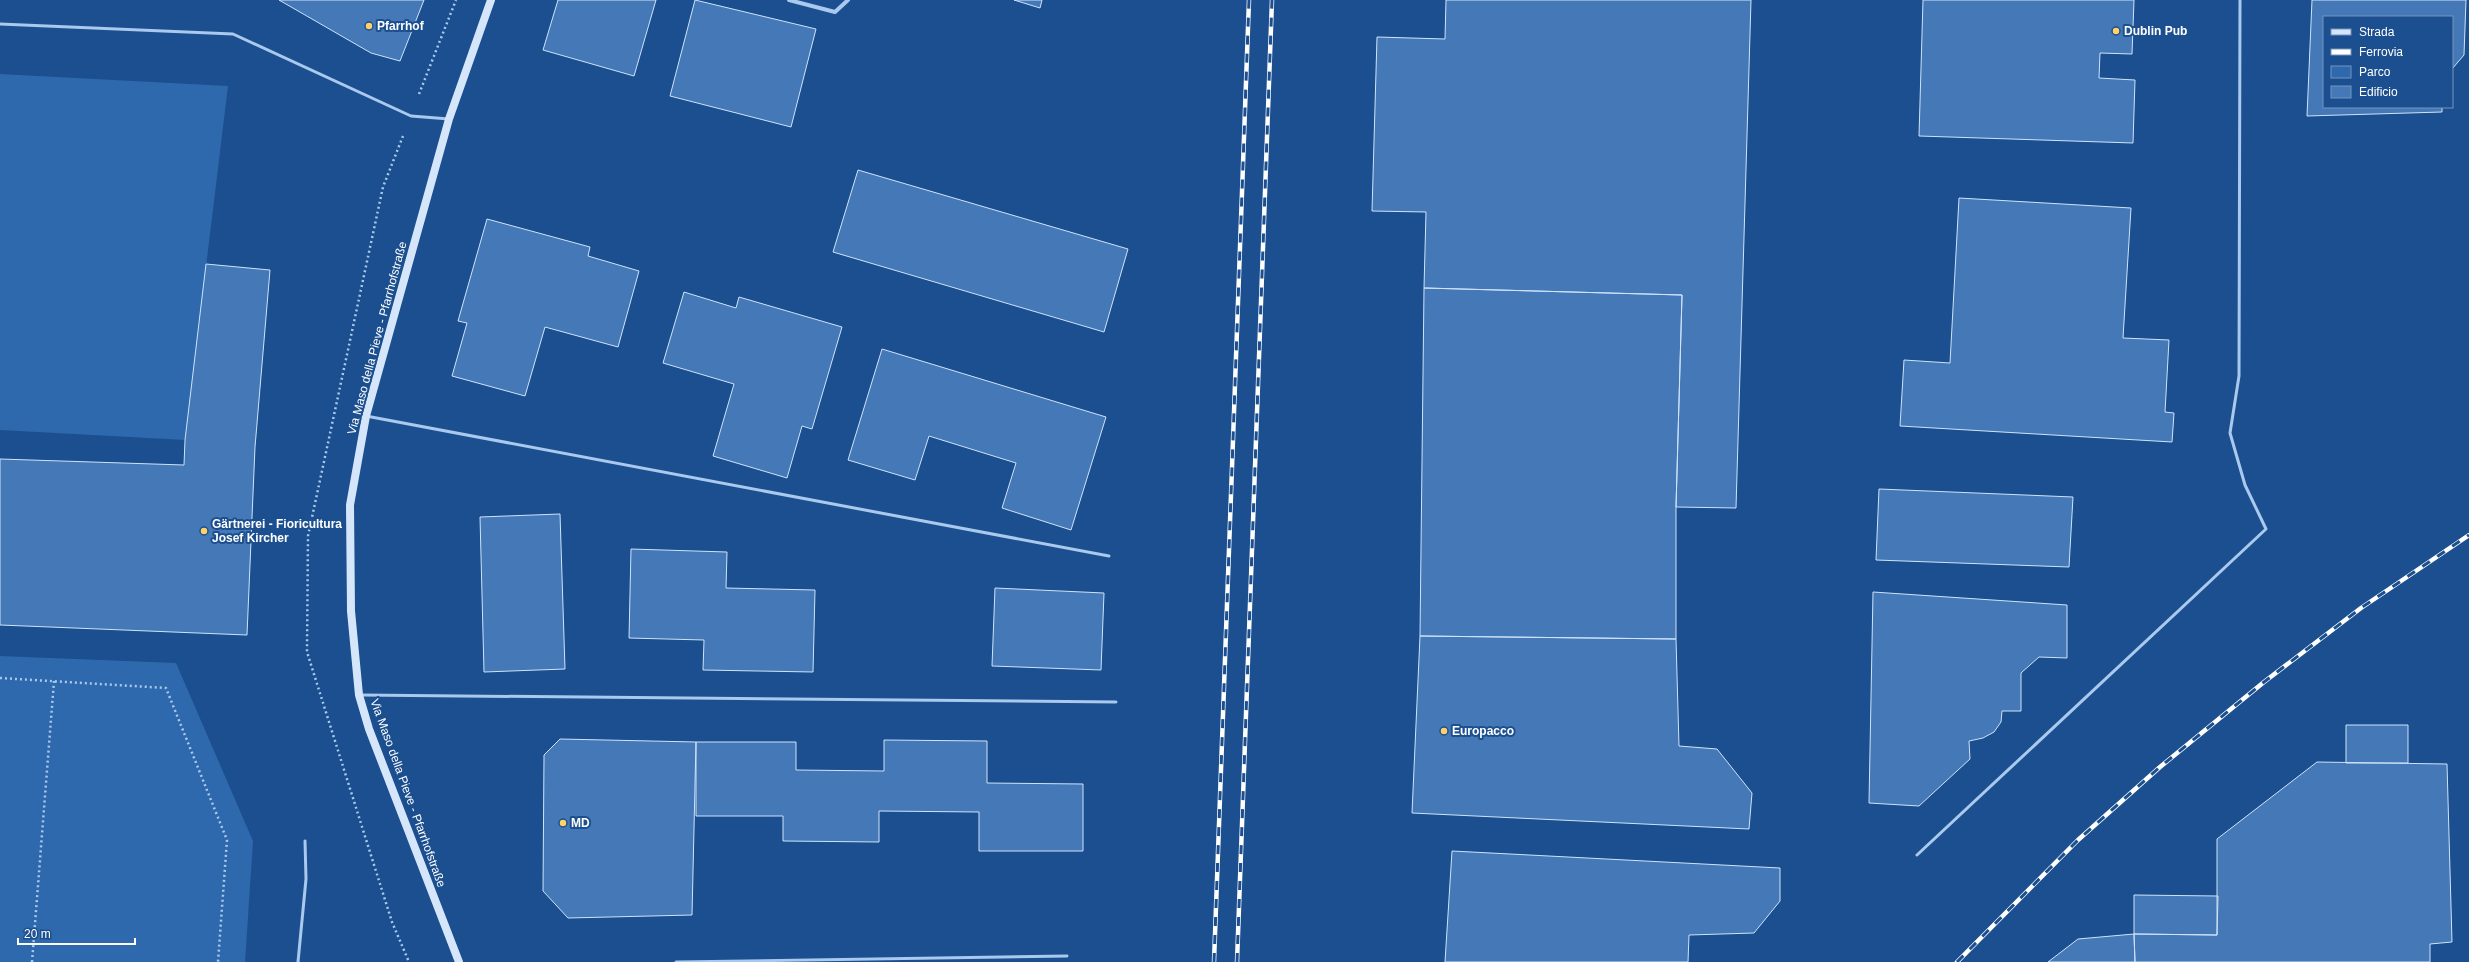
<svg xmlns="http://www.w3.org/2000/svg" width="2469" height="962" viewBox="0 0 2469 962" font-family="Arial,sans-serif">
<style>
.green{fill:#2e69ad}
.building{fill:#4478b7;stroke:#cfe3fa}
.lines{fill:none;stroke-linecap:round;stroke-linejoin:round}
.path{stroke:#a9c9ee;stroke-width:2.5;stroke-dasharray:2 3;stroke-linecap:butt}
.lane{stroke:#a9c9ee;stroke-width:3}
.street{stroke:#a9c9ee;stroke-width:4}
.secondary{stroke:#d6e6fa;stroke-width:8}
.rail-casing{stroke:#fff;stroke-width:4.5}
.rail{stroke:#1b4f8f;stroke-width:3;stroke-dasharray:9;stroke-linecap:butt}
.poi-dot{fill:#ffd166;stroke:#1b4f8f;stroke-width:1.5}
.labels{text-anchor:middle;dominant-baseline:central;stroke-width:4;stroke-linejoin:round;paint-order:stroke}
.poi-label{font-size:12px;font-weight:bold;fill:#fff;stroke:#1b4f8f;text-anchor:start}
.street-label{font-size:12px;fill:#fff;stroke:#1b4f8f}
</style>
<rect width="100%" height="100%" fill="#1b4f8f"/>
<path class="green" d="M0 74 228 86 185 440 0 430Z
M0 656 176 663 253 841 245 962H0Z"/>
<path class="building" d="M279 0H424L400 61 371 53Z
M558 0H656L634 76 543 50Z
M695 0 816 29 791 127 670 96Z
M1014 0H1042L1040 8Z
M1446 0H1751L1736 508 1676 507 1682 295 1424 288 1426 212 1372 211 1377 37 1445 39Z
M1923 0H2134L2132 54 2100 53 2099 78 2135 80 2133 143 1919 136Z
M2312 0H2466L2464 55 2452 69V17H2324V107H2442V112L2307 116Z
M858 170 1128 249 1104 332 833 252Z
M1959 198 2131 208 2123 338 2169 340 2165 412 2174 413 2172 442 1900 426 1904 360 1950 363Z
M487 219 590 247 588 256 639 271 618 347 545 327 525 396 452 376 467 323 458 321Z
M206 264 270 270 255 447 247 635 0 625V459L184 465 185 440Z
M1424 288 1682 295 1676 507V639L1420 636Z
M684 292 736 308 739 297 842 327 812 429 802 426 787 478 713 456 734 384 663 363Z
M882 349 1106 417 1071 530 1002 508 1016 463 929 436 915 480 848 460Z
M1879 489 2073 497 2069 567 1876 560Z
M560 514 565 669 484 672 480 517Z
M631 549 727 552 726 588 815 590 813 672 703 670 704 640 629 638Z
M995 588 1104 593 1101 670 992 666Z
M1873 592 2067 605V658L2039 657 2021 673V711H2002L2001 722 1994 732 1983 738 1969 741 1970 759 1919 806 1869 803Z
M1420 636 1676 639 1679 746 1717 749 1752 793 1749 829 1412 813Z
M2346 725H2408V763H2346Z
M560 739 696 742 692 915 568 918 543 891 544 755Z
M884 740 987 741V783L1083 784V851H979V812L879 811V842L783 841V816H696V742H796V770L884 771Z
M2317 762 2447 764 2452 942 2430 944V962H2135L2134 934 2217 935V839Z
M1452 851 1780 868V901L1754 933 1689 935 1688 962H1445Z
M2134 895 2218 896 2217 935 2134 934Z
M2134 934 2135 962H2048L2078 939Z"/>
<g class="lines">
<path class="path" d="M419 94 456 0
M403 136 383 187 308 536 307 652 392 922 409 962
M0 678 166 688 227 840 218 962
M32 962 54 681"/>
<path class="lane" d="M0 24 233 34 411 116 449 119
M366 416 1109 556
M361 695 1116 702
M1917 855 2266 529 2245 485 2230 433 2239 376 2240 0
M298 962 306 879 305 841
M676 962 1067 956"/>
<path class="street" d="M789 0 835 12 848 0"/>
<path class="secondary" d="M459 962 369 729 359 695 351 611 350 505 366 416 449 119 491 0"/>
<defs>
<path id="rail" d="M1214 962 1249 0
M1237 962 1272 0
M1957 962 2078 840 2160 767 2264 682 2361 608 2469 535"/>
</defs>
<use href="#rail" class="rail-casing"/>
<use href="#rail" class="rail"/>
</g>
<g class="poi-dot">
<circle cx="369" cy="26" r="4"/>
<circle cx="2116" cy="31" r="4"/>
<circle cx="204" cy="531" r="4"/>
<circle cx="1444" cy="731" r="4"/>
<circle cx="563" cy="823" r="4"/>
</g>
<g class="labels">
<g class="poi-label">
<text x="377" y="26">Pfarrhof</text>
<text x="2124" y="31">Dublin Pub</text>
<text x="212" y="524">Gärtnerei - Fioricultura<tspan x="212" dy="14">Josef Kircher</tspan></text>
<text x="1452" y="731">Europacco</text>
<text x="571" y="823">MD</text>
</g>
<g class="street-label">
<text transform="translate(377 338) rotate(-75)">Via Maso della Pieve - Pfarrhofstraße</text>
<text transform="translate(408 793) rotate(70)">Via Maso della Pieve - Pfarrhofstraße</text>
</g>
</g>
<rect x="2323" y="16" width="130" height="92" fill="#1b4f8f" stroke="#7695bc"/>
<rect x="2331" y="29" width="20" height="6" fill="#d6e6fa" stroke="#7695bc"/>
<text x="2359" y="36" font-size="12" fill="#ffffff">Strada</text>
<rect x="2331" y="49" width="20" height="6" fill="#ffffff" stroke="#7695bc"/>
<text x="2359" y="56" font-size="12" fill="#ffffff">Ferrovia</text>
<rect x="2331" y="66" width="20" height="12" fill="#2e69ad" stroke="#7695bc"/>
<text x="2359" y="76" font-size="12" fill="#ffffff">Parco</text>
<rect x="2331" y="86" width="20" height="12" fill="#4478b7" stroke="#7695bc"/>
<text x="2359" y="96" font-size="12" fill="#ffffff">Edificio</text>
<path d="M18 938v6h117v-6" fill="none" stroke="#ffffff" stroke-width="2"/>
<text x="24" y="938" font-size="12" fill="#ffffff" stroke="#1b4f8f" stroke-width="3" paint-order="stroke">20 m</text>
</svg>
